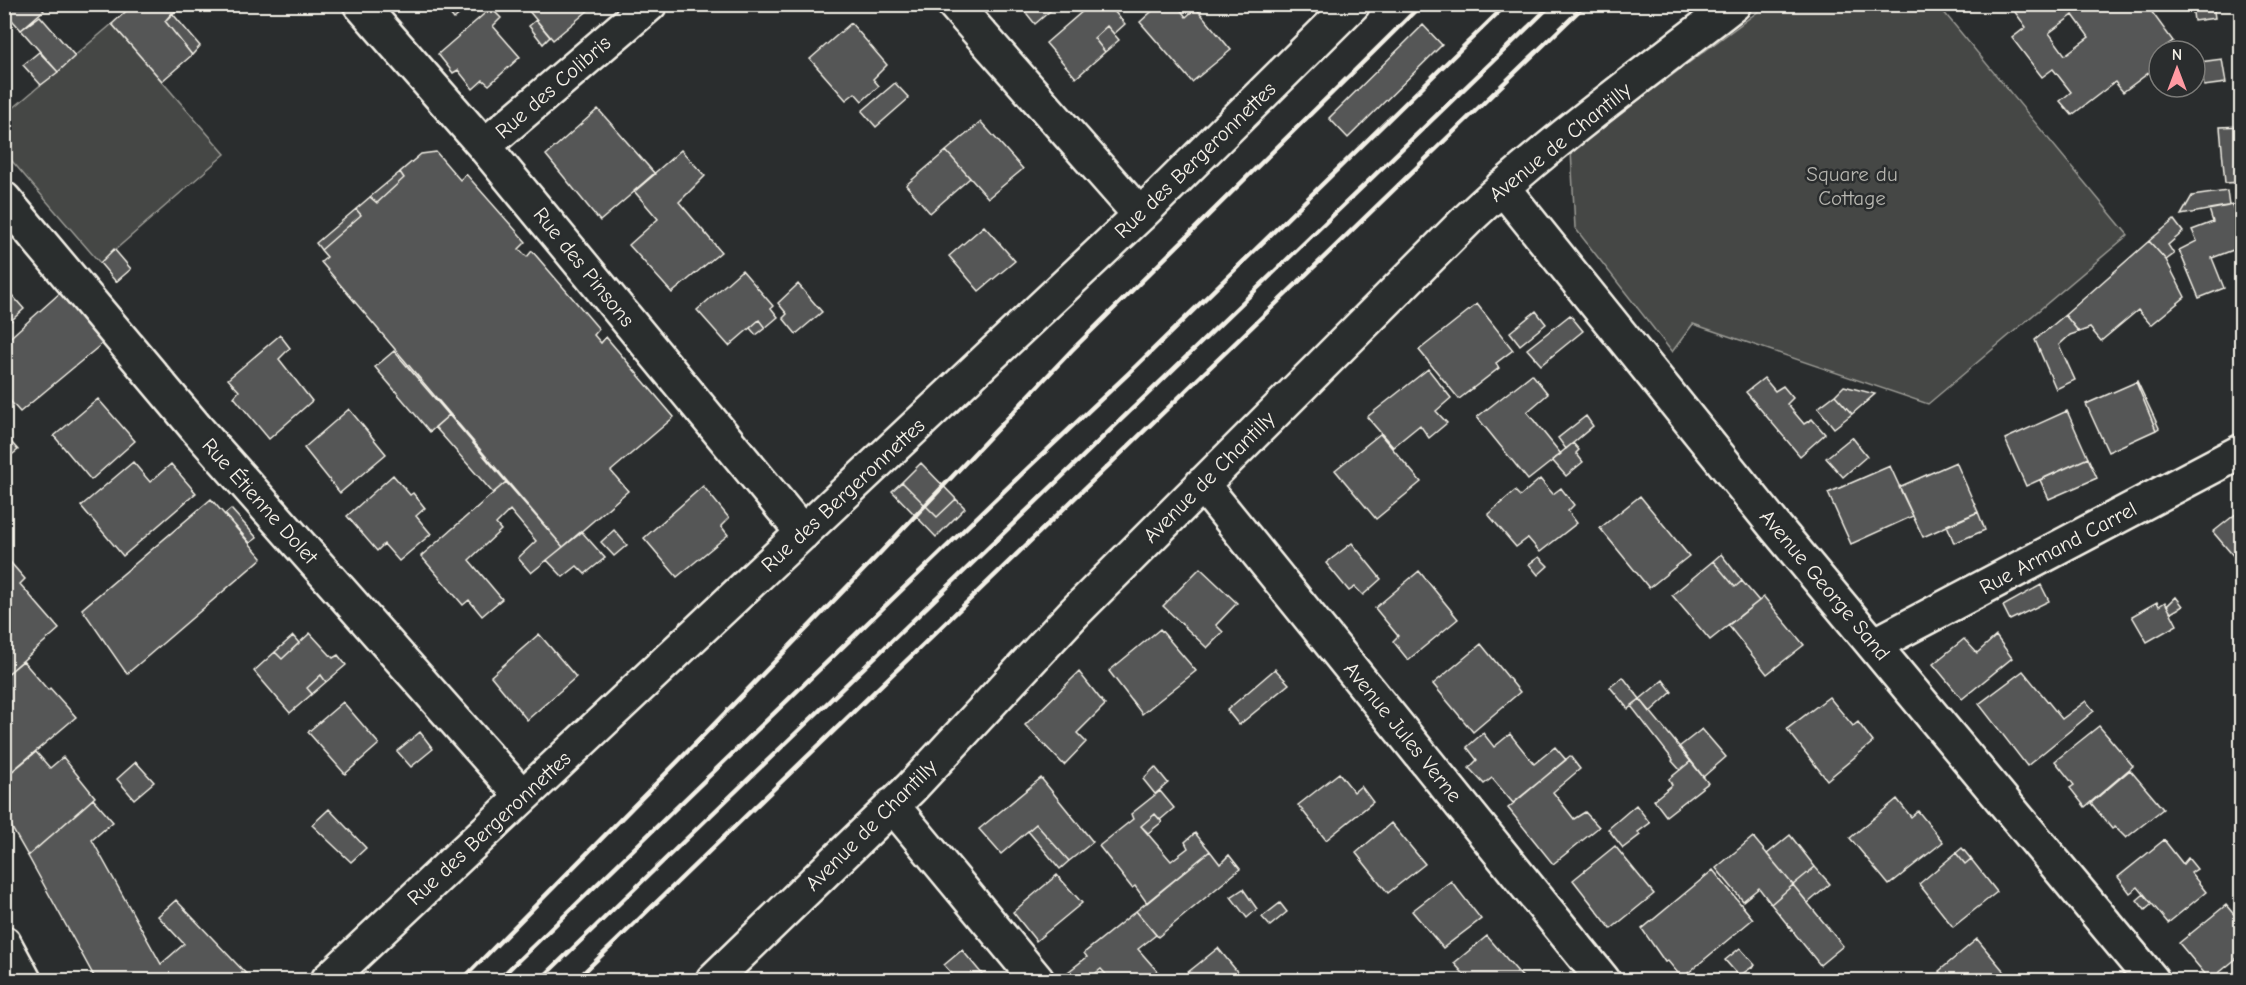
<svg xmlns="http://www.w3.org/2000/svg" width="2246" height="985" viewBox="0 0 2246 985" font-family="'Comic Neue',sans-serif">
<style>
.green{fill:#444645;stroke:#9c9c96;stroke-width:1.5}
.building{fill:#555756;stroke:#f4f1e8;stroke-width:1.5;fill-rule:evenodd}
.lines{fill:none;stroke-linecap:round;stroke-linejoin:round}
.minor-casing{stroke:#f4f1e8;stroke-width:38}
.minor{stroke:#2a2d2e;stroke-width:33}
.rail{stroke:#f4f1e8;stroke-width:4.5}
.labels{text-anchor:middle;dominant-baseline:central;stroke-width:5;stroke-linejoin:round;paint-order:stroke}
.street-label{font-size:21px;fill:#f4f1e8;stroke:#2a2d2e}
.park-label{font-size:21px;fill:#b6b5af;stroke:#2a2d2e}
</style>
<rect width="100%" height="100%" fill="#2a2d2e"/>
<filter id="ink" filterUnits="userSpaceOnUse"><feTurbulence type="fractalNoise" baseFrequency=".0167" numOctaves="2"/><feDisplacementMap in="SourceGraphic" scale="12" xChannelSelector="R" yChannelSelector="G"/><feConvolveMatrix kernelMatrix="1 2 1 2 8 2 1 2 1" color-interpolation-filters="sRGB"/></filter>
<g filter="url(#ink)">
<path class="green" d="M1767 5H1938L2128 235 1928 404 1693 324 1672 352 1575 228 1571 150Z
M112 24 225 154 100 263 5 153 4 116Z"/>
<path class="building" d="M4 4H39L44 10 21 30 4 11Z
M134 4H183L165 21 192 55 162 81 112 24Z
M442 4H471L454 19Z
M523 4H586L590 9 553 40Z
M1019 4H1057V5L1035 24Z
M1091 4H1108L1125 24 1114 34 1107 26 1094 38 1105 52 1076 78 1046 43Z
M1160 4H1176L1186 17 1196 8 1231 50 1192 82 1140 22Z
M2009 4H2146L2173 41 2166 46 2169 51H2159V65L2123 92 2115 82 2072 115 2060 101 2071 92 2053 69 2042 77 2012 38 2026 27ZM2073 15 2089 37 2065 55 2049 33Z
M2192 4H2213L2215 18 2194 21Z
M491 8 501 18 493 26 520 57 489 85 483 80 473 89 458 70 453 73 438 54Z
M172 13 200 46 192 55 165 21Z
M40 16 75 56 58 72 21 30Z
M536 20 550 37 543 44 529 26Z
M851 23 887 65 873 79 879 86 862 101 855 93 846 100 810 59Z
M1423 25 1442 45 1348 138 1329 118Z
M1107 26 1119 40 1105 52 1094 38Z
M39 52 58 72 41 85 23 65Z
M2222 59 2226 83 2204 86 2200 62Z
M895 83 909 98 876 127 862 111Z
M598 109 655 174 600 221 546 155Z
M981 122 1023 169 988 198 946 151Z
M2242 126V182L2225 183 2220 127Z
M681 150 705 176 679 202 721 252 672 293 629 245 658 219 634 191Z
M946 151 970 178 930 213 906 185Z
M436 152 460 180 466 174 526 242 519 249 527 257 532 251 599 329 594 335 601 343 606 337 674 417 611 471 628 491 563 547 321 262 327 257 321 250 361 215 356 209 370 197 377 203 404 178 400 172 421 154Z
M400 172 404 178 377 203 370 197Z
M2227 191 2229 206 2181 215 2192 196Z
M2242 203V228L2232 205Z
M2232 205 2240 226 2234 228 2241 247 2212 258 2224 288 2199 298 2179 250 2197 241 2192 230 2213 222 2209 209Z
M356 209 361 215 321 250 316 243Z
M2174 220 2183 232 2168 245 2174 254 2166 260 2149 241Z
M984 226 1015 261 979 291 949 256Z
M2149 241 2166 260 2185 297 2151 325 2138 310 2101 341 2090 328 2079 332 2065 315Z
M114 249 131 269 116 282 100 263Z
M742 270 773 306 771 308 778 317 765 328 759 320 729 346 697 310Z
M798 284 822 312 796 334 783 318 787 314 778 303Z
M4 286 24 309 4 327Z
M60 293 103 343 20 412 4 394V343Z
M1477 304 1513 350 1496 363 1499 368 1459 399 1419 350Z
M1536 311 1546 324 1520 345 1510 332Z
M1570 315 1583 331 1541 365 1527 349Z
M2065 315 2079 332 2070 335 2059 345 2075 380 2056 389 2035 340Z
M759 320 765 328 756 335 750 328Z
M280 335 290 348 279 359 312 401 269 439 234 397 239 391 228 379Z
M394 351 449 415 430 432 375 367Z
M1428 369 1451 398 1436 411 1447 423 1429 438 1420 425 1393 447 1367 417Z
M1532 374 1548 394 1527 412 1561 454 1528 480 1477 417Z
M1764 378 1775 391 1783 386 1793 398 1787 404 1804 424 1812 419 1825 434 1800 456 1746 392Z
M2137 381 2159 428 2156 430 2136 382Z
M2136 382 2156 430 2108 452 2086 404Z
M1844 386 1875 394 1852 414 1835 395Z
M1835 395 1852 414 1834 428 1818 408Z
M98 399 135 441 91 480 54 436Z
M349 409 386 454 340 493 304 448Z
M2067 411 2088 458 2026 486 2005 439Z
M449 415 506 482 493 493 435 427Z
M1586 416 1593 426 1566 449 1558 438Z
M4 434 18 450 4 461Z
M1380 434 1421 482 1376 519 1335 470Z
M1852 437 1867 456 1843 477 1826 458Z
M1573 443 1579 450 1576 453 1583 462 1566 476 1552 460Z
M2088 458 2097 478 2049 499 2040 480Z
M133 462 150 482 171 464 196 493 123 556 81 506Z
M1956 462 1978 512 1923 537 1899 487Z
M921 463 956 499 937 517 902 482Z
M1890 466 1913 516 1851 544 1828 493Z
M393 475 410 495 413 493 425 508 416 516 431 534 399 561 384 544 377 551 347 516Z
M1540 479 1553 494 1561 488 1574 505 1568 511 1577 523 1540 552 1528 538 1516 547 1488 514 1515 491 1520 496Z
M506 482 563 547 531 573 518 558 536 541 510 510 496 524 501 530 469 560 502 599 482 616 469 600 463 605 421 556Z
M902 482 937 517 956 499 965 508 936 537 892 491Z
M703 486 729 518 721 526 728 535 677 577 644 538Z
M1640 496 1689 556 1649 588 1600 528Z
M211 499 262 558 127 674 82 609Z
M231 509 257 538 250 543 225 514Z
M2242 509V566L2213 532Z
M1978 512 1985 530 1954 543 1947 525Z
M614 530 627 545 614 556 601 542Z
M582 532 605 558 585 574 577 566 563 577 547 560Z
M1352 543 1381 579 1363 595 1355 587 1349 591 1326 563Z
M1721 554 1742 581 1735 587 1713 561Z
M4 555 25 579 20 584 59 629 4 677Z
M1539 557 1548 566 1538 575 1529 564Z
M1713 561 1735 587 1742 581 1759 601 1710 640 1672 595Z
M1200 568 1237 603 1216 625 1223 632 1207 648 1163 606Z
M1419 571 1458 619 1408 660 1393 641 1398 636 1375 608Z
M2041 585 2049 601 2010 620 2003 606Z
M1764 597 1804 645 1767 674 1728 625Z
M2176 597 2183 606 2171 613 2167 606Z
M2157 602 2159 606 2165 602 2177 625 2147 642 2132 616Z
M1160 629 1196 671 1142 714 1109 671Z
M310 633 333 658 338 655 346 665 326 682 321 675 307 688 312 694 290 713 254 671 275 652 282 659Z
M539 634 576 677 527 720 491 676Z
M293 636 299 643 282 659 275 652Z
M1996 636 2012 658 1962 699 1933 664 1964 639 1977 653Z
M1481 644 1520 692 1473 732 1433 684Z
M23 661 48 690 50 688 76 717 4 778V677Z
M1275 669 1289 684 1239 725 1227 710Z
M2023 671 2062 719 2086 701 2094 711 2027 766 1979 704Z
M1079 672 1105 705 1077 733 1086 742 1064 765 1025 725Z
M321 675 326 682 312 694 307 688Z
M1623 677 1640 699 1628 709 1610 687Z
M1663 680 1672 692 1650 712 1640 699Z
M1829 697 1853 726 1858 722 1873 742 1827 780 1787 729Z
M1640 699 1691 761 1680 770 1672 761 1673 760 1631 706Z
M343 702 379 744 345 774 308 732Z
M2099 726 2133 766 2085 807 2070 788 2074 785 2055 761Z
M1702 729 1726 757 1703 777 1679 747Z
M420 732 433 749 411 767 397 751Z
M1483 733 1494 747 1510 734 1534 764 1555 747 1566 760 1513 803 1492 778 1484 784 1469 768 1477 760 1467 747Z
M36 752 50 768 63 757 95 797 28 856 4 814V778Z
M1570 756 1580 769 1553 792 1574 819 1585 812 1599 827 1553 864 1508 808Z
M1691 761 1708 783 1666 816 1654 800 1672 785 1669 779Z
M136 762 154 782 134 799 117 779Z
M1155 767 1168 783 1155 794 1143 779Z
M2130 770 2163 809 2126 838 2115 827 2112 829 2091 803Z
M1339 773 1354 792 1361 786 1373 802 1326 840 1298 805Z
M1041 778 1093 842 1069 861 1036 824 1001 854 979 829Z
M1160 791 1174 808 1160 820 1155 814 1141 826 1171 861 1188 848 1185 842 1195 833 1210 851 1147 903 1135 886 1132 888 1099 846 1133 819 1131 814Z
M93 799 113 822 92 840 161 964 184 944 158 916 176 900 252 980H96L28 856Z
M1897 799 1911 817 1918 811 1943 842 1889 885 1850 838Z
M1636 805 1650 823 1638 832 1640 835 1623 848 1608 829Z
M329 809 366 848 351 862 312 825Z
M1155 814 1162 822 1148 833 1141 826Z
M1391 823 1425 864 1388 893 1356 853Z
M1036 824 1069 861 1060 869 1028 831Z
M1790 835 1815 867 1793 885 1767 854Z
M1753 837 1793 885 1771 904 1759 888 1743 901 1716 868Z
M2164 840 2183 864 2188 858 2197 869 2191 873 2206 892 2168 923 2138 887 2130 893 2118 877Z
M1615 846 1654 894 1611 929 1573 880Z
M1962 848 1971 859 1965 864 1956 853Z
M1210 851 1220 864 1229 855 1240 869 1158 937 1136 911Z
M1956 853 1965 864 1971 859 1997 892 1953 927 1919 884Z
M1815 867 1830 884 1808 903 1793 885Z
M1713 870 1753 919 1682 978 1668 961 1665 962 1642 929Z
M1057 875 1082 903 1036 941 1013 912Z
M1451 881 1481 919 1443 948 1412 911Z
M1793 885 1843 946 1820 965 1771 904Z
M1243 889 1257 909 1247 918 1231 897Z
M2144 894 2152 904 2145 910 2137 900Z
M1280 903 1287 912 1270 926 1262 917Z
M2226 905 2242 924V954L2210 980 2179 943Z
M1136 911 1156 935 1138 949 1158 972 1148 980H1111L1101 969 1087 980H1068L1064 975 1087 957 1084 953Z
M1487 936 1525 980H1469L1454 963Z
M1977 939 2007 975 2001 980H1947L1939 971Z
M1218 948 1244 980H1178L1197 965Z
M1740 948 1755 965 1739 976 1725 960Z
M962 950 987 980H958L944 965Z"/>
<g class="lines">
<defs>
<path id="minor" d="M360 4 484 146 803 533
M954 4 1140 215
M484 146 650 4
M1502 187 1777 529 2152 980
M4 199 197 429 522 796
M1202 484 1603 980
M1874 645 2242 451
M892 805 1037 980
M4 943 24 980
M328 980 1140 215 1353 4
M713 980 911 788 1074 613 1466 221C1549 142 1643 75 1734 4"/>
</defs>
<use href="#minor" class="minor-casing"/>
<use href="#minor" class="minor"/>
<path class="rail" d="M462 980 693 746 880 553 1072 350 1422 4
M498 980 1029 467 1129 373 1507 4
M540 980 1552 4
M576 980 1586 4"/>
</g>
</g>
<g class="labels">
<g class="street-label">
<text transform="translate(553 87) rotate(-41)">Rue des Colibris</text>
<text transform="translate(1560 142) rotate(-39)">Avenue de Chantilly</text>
<text transform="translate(1195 160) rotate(-44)">Rue des Bergeronnettes</text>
<text transform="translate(584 267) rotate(51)">Rue des Pinsons</text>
<text transform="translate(1209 477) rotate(-45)">Avenue de Chantilly</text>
<text transform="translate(843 495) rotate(-43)">Rue des Bergeronnettes</text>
<text transform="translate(260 501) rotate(48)">Rue Étienne Dolet</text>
<text transform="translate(2058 548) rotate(-28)">Rue Armand Carrel</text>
<text transform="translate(1825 585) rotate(50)">Avenue George Sand</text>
<text transform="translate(1403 732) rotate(51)">Avenue Jules Verne</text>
<text transform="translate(871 825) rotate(-45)">Avenue de Chantilly</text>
<text transform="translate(489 828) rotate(-43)">Rue des Bergeronnettes</text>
</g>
<g class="park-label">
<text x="1852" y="174">Square du<tspan x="1852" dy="24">Cottage</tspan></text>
</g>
</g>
<rect width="2246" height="985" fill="none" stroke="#2a2d2e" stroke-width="24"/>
<rect x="12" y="12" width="2222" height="961" fill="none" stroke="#f4f1e8" stroke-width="2" filter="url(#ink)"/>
<g transform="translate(2177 69)"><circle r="28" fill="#2a2d2e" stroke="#7b7b78" stroke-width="1.5"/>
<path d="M0-4.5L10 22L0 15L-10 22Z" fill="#ff9aa2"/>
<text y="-9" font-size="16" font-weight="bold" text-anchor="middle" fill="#f4f1e8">N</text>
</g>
</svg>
